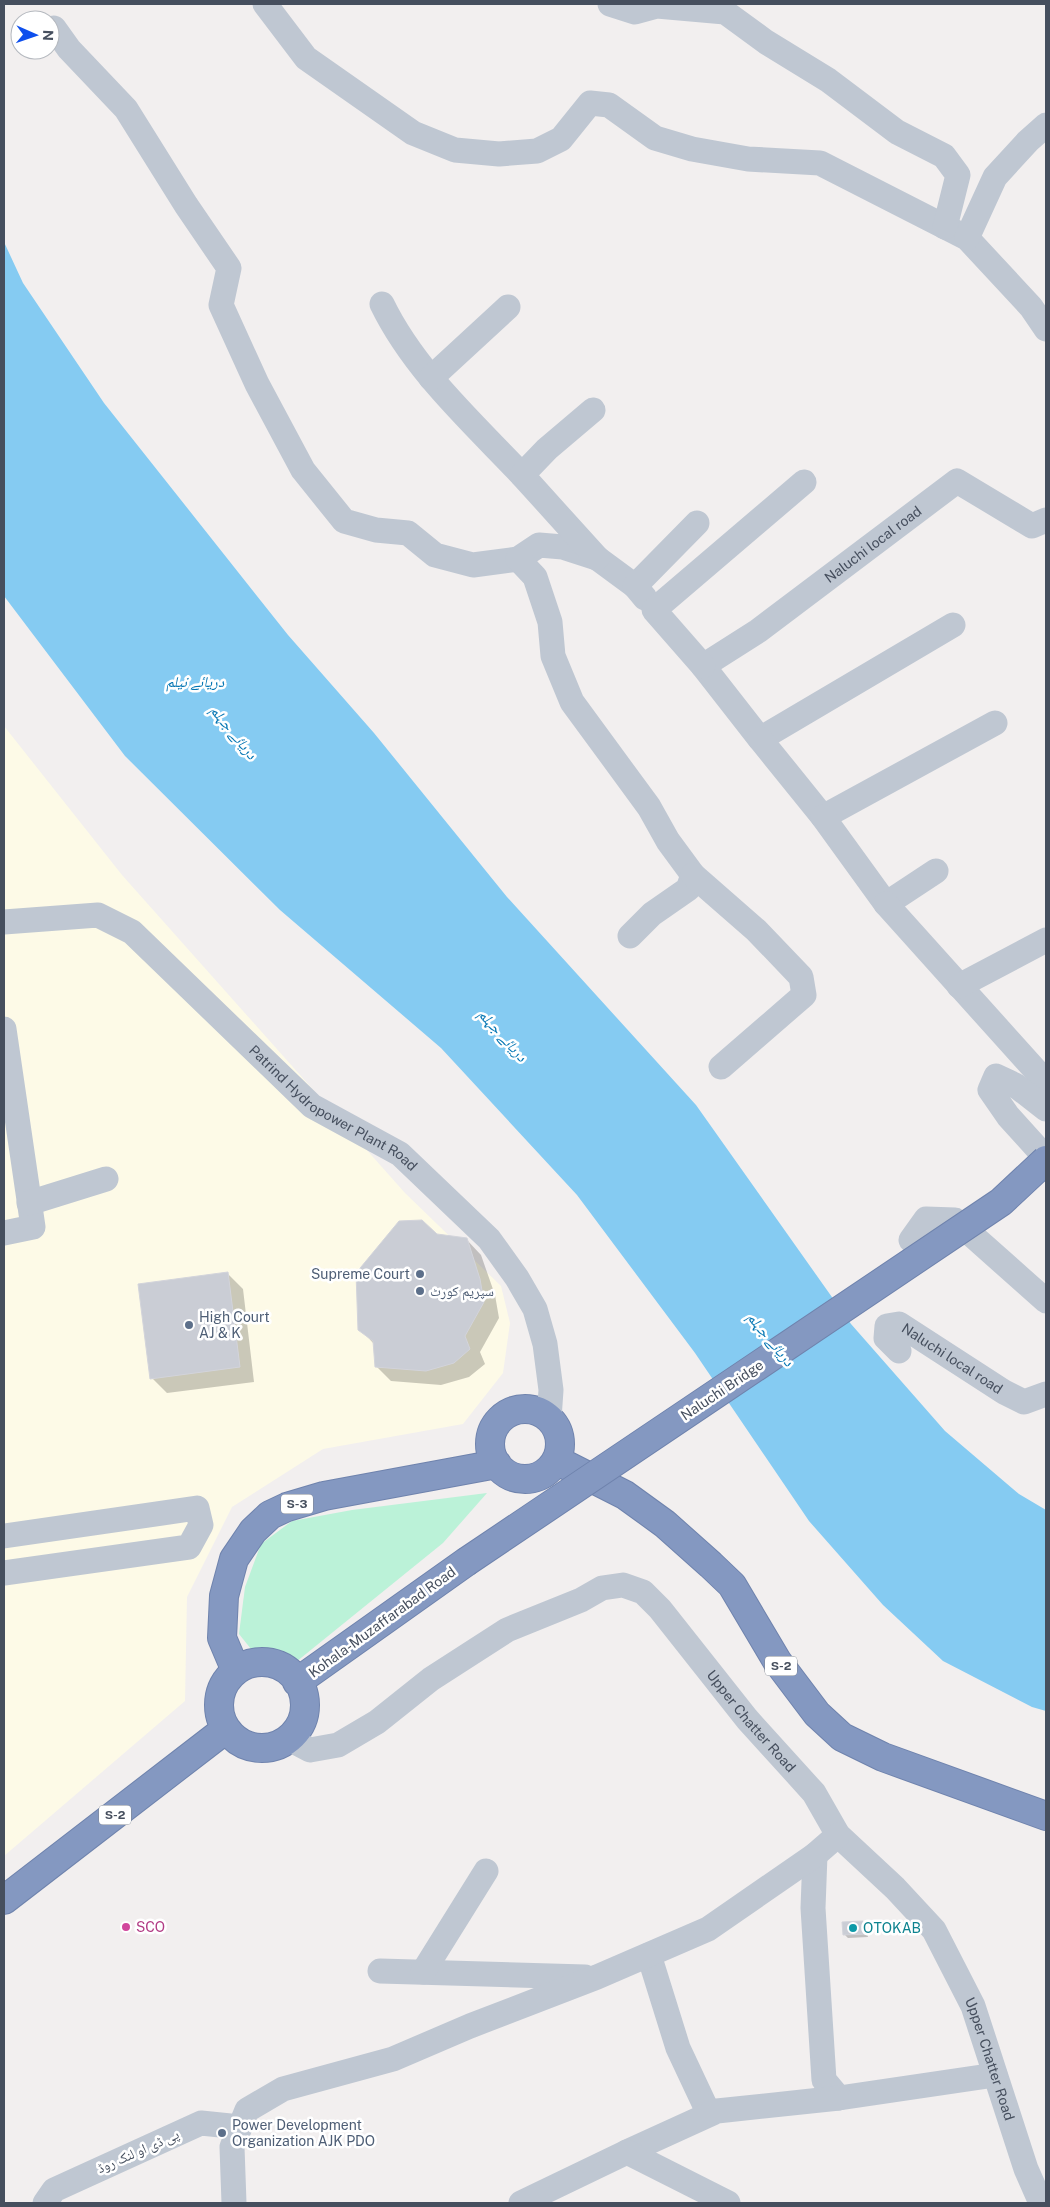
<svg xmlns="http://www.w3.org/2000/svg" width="1050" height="2207" viewBox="0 0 1050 2207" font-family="'Public Sans','Noto Naskh Arabic',sans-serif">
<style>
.commercial{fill:#fdfae7}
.green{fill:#bbf2d8}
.water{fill:#85cbf2}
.shadow{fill:#0003}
.building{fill:#cacdd5;stroke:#d3d4db}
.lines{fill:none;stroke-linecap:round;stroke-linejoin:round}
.highway-casing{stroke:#6f83ad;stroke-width:30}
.minor{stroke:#bfc7d2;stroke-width:25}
.highway{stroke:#8498c1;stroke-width:28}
.highway-bridge-casing{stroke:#6f83ad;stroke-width:30;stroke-linecap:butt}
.highway-bridge{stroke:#8498c1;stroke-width:28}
.service-dot{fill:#5c6f8a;stroke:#fff;stroke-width:2}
.hotel-dot{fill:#d1479c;stroke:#fff;stroke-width:2}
.culture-dot{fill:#0f9aa8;stroke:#fff;stroke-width:2}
.labels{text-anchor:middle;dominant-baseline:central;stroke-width:5;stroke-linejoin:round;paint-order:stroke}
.shield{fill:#fff;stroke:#7e848e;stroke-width:1}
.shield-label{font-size:12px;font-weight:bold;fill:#464f5e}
.street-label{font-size:14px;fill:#464f5e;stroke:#fff}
.service-label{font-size:14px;fill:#4e5e75;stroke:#fff;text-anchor:start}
.hotel-label{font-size:14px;fill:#b23c85;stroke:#fff;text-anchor:start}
.culture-label{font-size:14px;fill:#0d838f;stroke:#fff;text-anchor:start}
.water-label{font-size:15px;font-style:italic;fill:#0375b3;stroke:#fff}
</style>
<rect width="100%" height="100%" fill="#f2efef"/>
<path class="commercial" d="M4 726 122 875 405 1193 501 1286 510 1323 503 1373 463 1424 323 1449 232 1507 187 1597 185 1701 4 1856Z"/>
<path class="green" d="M487 1493 443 1543 275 1679 239 1634 245 1587 261 1544 292 1521 352 1510Z"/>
<path class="water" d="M4 242 23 283 104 403 288 635 374 733 507 897 696 1105 851 1324 945 1431 1019 1494 1046 1510V1711L1032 1707 943 1661 883 1605 809 1521 695 1353 577 1195 441 1048 280 910 125 756 4 596Z"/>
<path class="shadow" d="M437 1235 466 1239 481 1255 495 1295 499 1318 480 1352 485 1364 469 1377 441 1385 391 1381 376 1366 374 1344 360 1329Z
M228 1274 243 1289 254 1382 167 1393 152 1378Z
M862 1922 865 1925 868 1937 848 1938 845 1935Z"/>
<path class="building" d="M422 1220 437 1234 467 1238 480 1279 484 1302 465 1336 470 1349 454 1363 426 1371 375 1367 373 1341 358 1330 356 1273 399 1221Z
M228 1272 240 1367 150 1379 138 1284Z
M863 1921 866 1934 843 1935 842 1922Z"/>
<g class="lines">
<defs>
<path id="highway" d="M490 1444a35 35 0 1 1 70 0a35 35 0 1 1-70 0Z
M556 1460 625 1495 665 1524 711 1565 732 1585 777 1661 817 1714 842 1737 883 1757 1046 1816
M219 1705a43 43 0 1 1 86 0a43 43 0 1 1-86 0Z
M236 1671 222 1638 224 1596 234 1559 253 1531 270 1515 287 1507 324 1496 497 1464
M297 1682 466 1562
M4 1900 226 1729"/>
</defs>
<use href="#highway" class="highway-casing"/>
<g class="minor">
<path d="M265 4 306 58 413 133 455 150 499 154 537 151 561 139 590 103 609 105 655 138 692 149 748 159 820 163 967 238 1031 307 1046 329"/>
<path d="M610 4 635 12 657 6 725 12 766 42 828 80 897 132 944 156 958 175 945 227"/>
<path d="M54 28 69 49 126 109 186 205 229 268 221 305 257 384 303 470 344 521 376 530 408 533 435 555 473 565 518 559 539 545 563 547 597 558 635 586"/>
<path d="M967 238 995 177 1028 141 1046 125"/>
<path d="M382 304C414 370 472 422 522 475"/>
<path d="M431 378 508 307"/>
<path d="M593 410 547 449 522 475 597 558"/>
<path d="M518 559 535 577 550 622 553 656 572 702 649 807 668 841 693 875 688 889 652 914 630 936"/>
<path d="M645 598 635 586 697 523"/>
<path id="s1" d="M953 625 760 739 703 666 758 631 957 481 1032 526 1046 520"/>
<path d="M703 666 654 610 804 482"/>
<path d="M760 739 823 817 995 723"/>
<path d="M823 817 886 904 936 871"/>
<path d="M693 875 756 930 801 977 804 995 721 1067"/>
<path d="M886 904 1046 1082"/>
<path id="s2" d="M4 922 98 915 132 932 312 1106 400 1154 489 1239 517 1278 535 1309 545 1344 551 1390 549 1419"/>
<path d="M959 986 1046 940"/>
<path d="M4 1029 33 1227 4 1233"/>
<path d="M1046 1109 1015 1085 996 1076 990 1090 1008 1116 1046 1158"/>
<path d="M29 1203 106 1179"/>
<path d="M911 1240 926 1219 955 1220 1046 1301"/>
<path id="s3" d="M899 1351 886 1338 887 1326 899 1324 1004 1392 1024 1402 1046 1394"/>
<path d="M4 1536 197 1508 201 1525 189 1547 4 1573"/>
<path id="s4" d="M289 1739 310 1750 338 1745 377 1722 431 1679 507 1630 581 1600 602 1588 623 1585 643 1592 660 1609 747 1719 814 1793 838 1835 895 1888 934 1930 973 2006 1026 2169 1041 2203"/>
<path d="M815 1855 813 1908 824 2080 839 2098 995 2075"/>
<path d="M649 1955 678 2048 709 2114"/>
<path d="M380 1971 585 1977"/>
<path d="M423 1972 486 1871"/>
<path d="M627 2152 717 2111 839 2098"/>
<path d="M45 2203 54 2190 201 2123 240 2127"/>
<path d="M234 2203 232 2147 247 2110 283 2089 393 2059 470 2026 597 1977 708 1929 815 1855 838 1835"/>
<path d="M521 2203 627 2152 728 2203"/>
</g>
<use href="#highway" class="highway"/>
<defs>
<path id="highway-bridge" d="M466 1562 1001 1202 1046 1160"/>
</defs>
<use href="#highway-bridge" class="highway-bridge-casing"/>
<use href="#highway-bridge" class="highway-bridge"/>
</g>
<g class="service-dot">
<circle cx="420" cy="1274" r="5"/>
<circle cx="420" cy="1291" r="5"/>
<circle cx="189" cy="1325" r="5"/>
<circle cx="222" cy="2133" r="5"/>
</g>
<circle class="hotel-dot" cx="126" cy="1927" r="5"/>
<circle class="culture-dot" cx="853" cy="1928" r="5"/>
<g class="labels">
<g class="shield">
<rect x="281" y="1494.5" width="32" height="19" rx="4"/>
<rect x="765" y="1656.5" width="32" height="19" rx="4"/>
<rect x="99" y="1805.5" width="32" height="19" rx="4"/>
</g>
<g class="shield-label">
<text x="297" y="1504">S-3</text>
<text x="781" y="1666">S-2</text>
<text x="115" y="1815">S-2</text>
</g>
<g class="street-label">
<text stroke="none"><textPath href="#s1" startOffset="526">Naluchi local road</textPath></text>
<text stroke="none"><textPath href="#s2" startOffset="401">Patrind Hydropower Plant Road</textPath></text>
<text stroke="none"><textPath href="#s3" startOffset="106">Naluchi local road</textPath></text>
<text transform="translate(722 1390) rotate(-34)">Naluchi Bridge</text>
<text transform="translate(382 1622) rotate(-36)">Kohala-Muzaffarabad Road</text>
<text stroke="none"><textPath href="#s4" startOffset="572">Upper Chatter Road</textPath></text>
<text stroke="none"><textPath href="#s4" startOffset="992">Upper Chatter Road</textPath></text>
<text transform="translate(138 2151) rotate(-24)">پی ڈی او لنک روڈ</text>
</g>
<g class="service-label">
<text x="410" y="1274" text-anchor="end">Supreme Court</text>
<text x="430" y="1291">سپریم کورٹ</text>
<text x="199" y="1317">High Court<tspan x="199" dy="16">AJ &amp; K</tspan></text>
<text x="232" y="2125">Power Development<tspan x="232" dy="16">Organization AJK PDO</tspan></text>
</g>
<g class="hotel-label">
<text x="136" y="1927">SCO</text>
</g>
<g class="culture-label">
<text x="863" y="1928">OTOKAB</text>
</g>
<g class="water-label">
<text x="195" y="681">دریائے نیلم</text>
<text transform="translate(234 732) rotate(51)">دریائے جہلم</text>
<text transform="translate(503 1035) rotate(48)">دریائے جہلم</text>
<text transform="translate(771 1339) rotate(51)">دریائے جہلم</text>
</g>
</g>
<rect width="1050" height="2207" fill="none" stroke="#464f5e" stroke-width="10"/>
<g transform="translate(35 35) rotate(92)"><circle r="24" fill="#ffffff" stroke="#b5b9bf"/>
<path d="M0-4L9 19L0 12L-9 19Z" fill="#0e4fed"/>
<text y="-8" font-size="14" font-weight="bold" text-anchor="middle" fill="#464f5e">N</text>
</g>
</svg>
